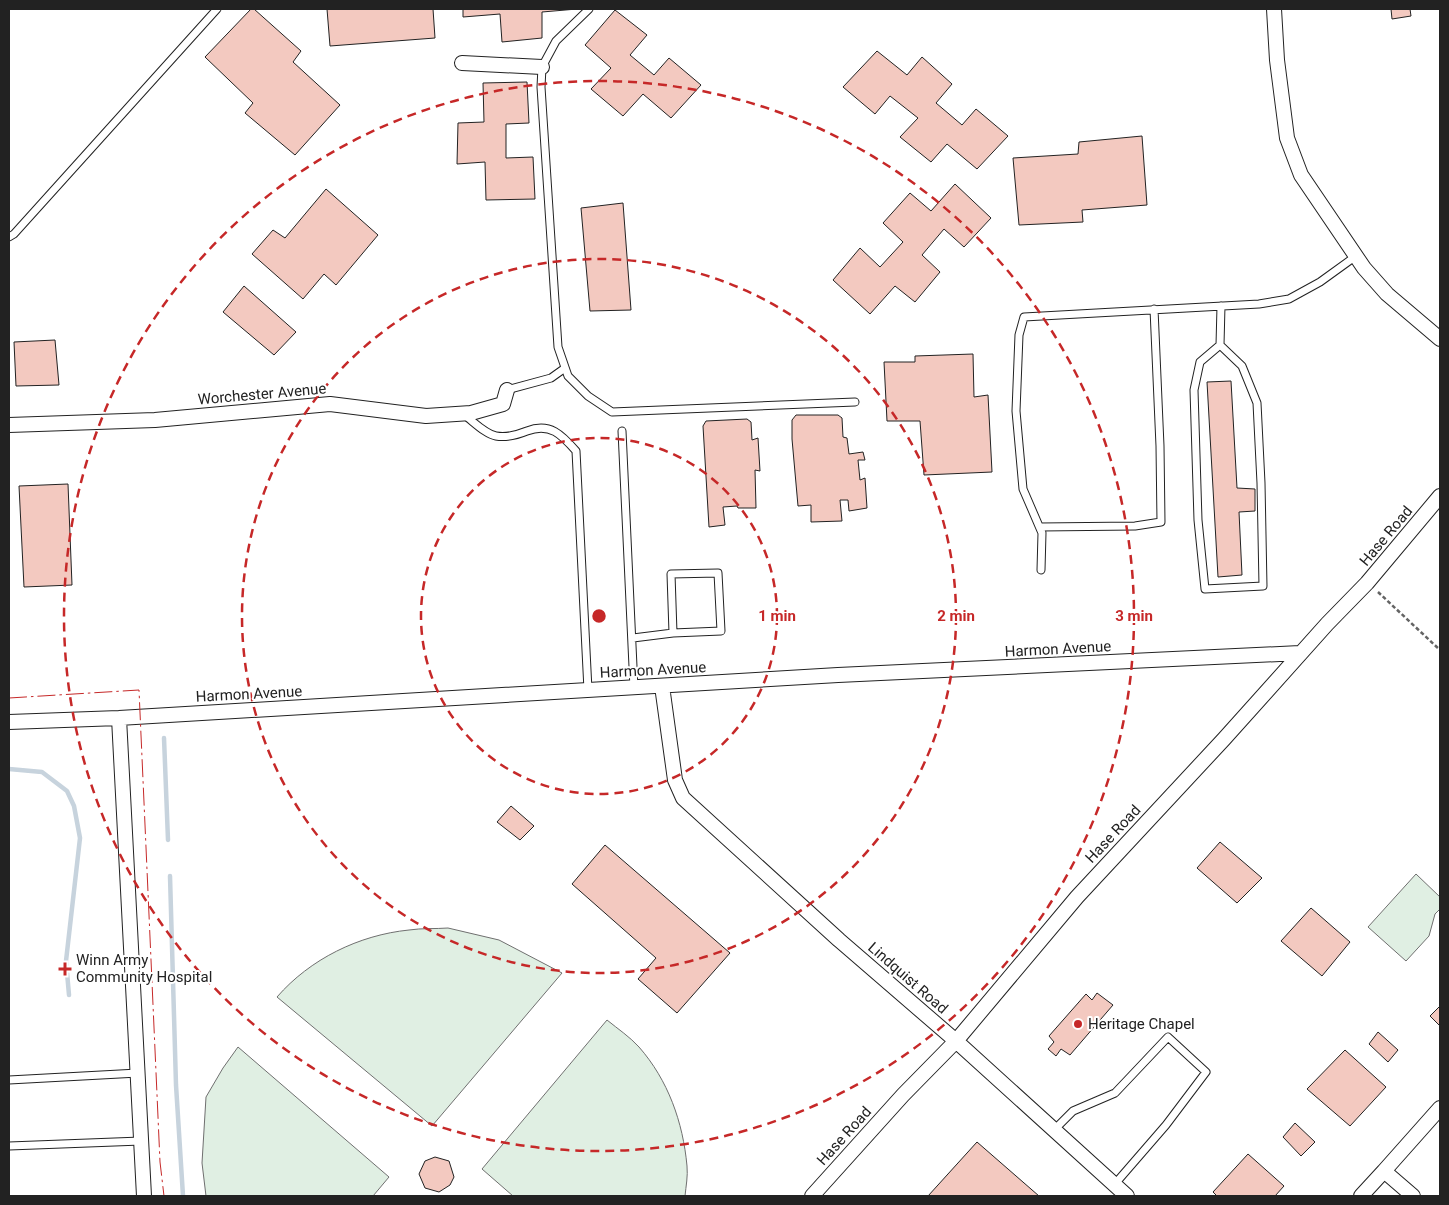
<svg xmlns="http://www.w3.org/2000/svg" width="1449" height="1205" viewBox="0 0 1449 1205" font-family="Roboto,sans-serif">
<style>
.green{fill:#e0efe3;stroke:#6f6f6f}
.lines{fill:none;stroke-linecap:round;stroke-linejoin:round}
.stream{stroke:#c7d3dd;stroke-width:4.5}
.building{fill:#f3c9c0;stroke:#222}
.service-casing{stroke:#222;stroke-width:9}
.minor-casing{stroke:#222;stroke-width:16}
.path{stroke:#646464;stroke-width:2.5;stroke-dasharray:4 2.5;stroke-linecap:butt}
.service{stroke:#fff;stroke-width:7}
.minor{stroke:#fff;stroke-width:14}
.power{stroke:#c62828;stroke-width:1;stroke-dasharray:18 4 2.5 4;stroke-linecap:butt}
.ring{fill:none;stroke:#c62828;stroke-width:2.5;stroke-dasharray:9 6}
.poi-dot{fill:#c62828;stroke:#fff;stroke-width:2}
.labels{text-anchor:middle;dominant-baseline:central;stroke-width:4;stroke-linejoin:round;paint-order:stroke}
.street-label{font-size:15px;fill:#222;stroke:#fff}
.poi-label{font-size:15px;fill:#222;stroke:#fff;text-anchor:start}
.centre{fill:#c62828;stroke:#fff;stroke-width:2.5}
.ring-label{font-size:15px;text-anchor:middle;font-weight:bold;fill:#c62828;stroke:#fff;stroke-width:4;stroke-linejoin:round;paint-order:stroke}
</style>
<rect width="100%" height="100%" fill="#fff"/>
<path class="green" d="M1416 874 1440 897V909L1435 914 1429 936 1406 961 1368 927Z
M448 928 499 940 562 973 432 1126 277 997C310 959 359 935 409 930 422 928 435 929 448 928Z
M607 1020C618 1029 630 1037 639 1047 668 1080 683 1122 687 1166 688 1176 686 1186 685 1196H513L482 1169Z
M238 1047 389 1177 373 1196H206L202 1163 206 1097 223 1068Z"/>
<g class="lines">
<path class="stream" d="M164 738 168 840
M9 769 42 772 67 791 74 806 80 838 66 961 69 995
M170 876 176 1085 183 1196"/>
</g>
<path class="building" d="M251 9H254L301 51 293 62 340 105 295 155 245 113 253 103 205 57Z
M327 9H433L435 38 330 46Z
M463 9H577L542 12V38L502 42 500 14 463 17Z
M1391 9H1410L1411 16 1392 19Z
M615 10 647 35 630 55 654 75 669 58 701 85 671 118 643 94 623 116 591 89 611 68 585 45Z
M877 51 907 75 922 57 952 84 936 103 962 125 976 109 1008 136 977 169 947 144 931 162 900 137 918 118 890 96 875 114 843 87Z
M527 82 529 123 506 124V158L533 157 535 199 486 200 485 162 457 164 458 123 484 122 483 83Z
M1142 136 1147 205 1082 210 1083 222 1019 225 1013 158 1078 154 1079 142Z
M955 184 991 218 964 247 944 229 922 255 940 272 915 302 895 286 870 314 833 280 860 248 880 267 903 242 883 223 910 193 931 211Z
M326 189 378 235 336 285 324 274 303 299 252 254 273 230 285 238Z
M623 203 631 310 590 311 581 208Z
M244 286 296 332 274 355 223 312Z
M55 340 59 385 16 386 14 342Z
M973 354 974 397 988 395 992 472 924 475 920 421H887L884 362H915V356Z
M1231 381 1237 488 1255 489V511L1239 512 1242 575 1218 577 1207 382Z
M796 415H838L842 418 843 437 847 438 849 454 863 452 865 460H858L860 480 865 478 867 508 849 511 848 500H840L842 521 811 522V505L798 506 792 439V420Z
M747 419 751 422 752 440 758 438 760 471 755 470 756 508H738L737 506 723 507 725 525 709 527 703 426 706 421Z
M68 484 72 585 24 587 19 486Z
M511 806 534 826 520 840 497 822Z
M1220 842 1262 878 1237 903 1197 868Z
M605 845 730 953 677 1013 638 979 656 958 572 884Z
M1311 908 1350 942 1322 976 1281 941Z
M1097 993 1113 1005 1070 1055 1061 1049 1056 1056 1048 1049 1054 1042 1049 1036 1086 994 1092 1000Z
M1440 1006V1026L1430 1016Z
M1378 1032 1398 1050 1388 1062 1369 1044Z
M1345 1050 1386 1087 1350 1126 1307 1089Z
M1295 1123 1315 1142 1301 1156 1283 1137Z
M977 1142 1039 1196H928Z
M1248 1154 1284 1186 1275 1196H1217L1213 1192Z
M435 1157 449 1161 454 1177 450 1185 439 1192 425 1188 419 1174 425 1161Z"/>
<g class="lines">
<defs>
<path id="service" d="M589 9 556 41 542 67 541 87 558 347 568 376 588 396 612 412 855 402
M9 237 14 234 217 9
M1220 345 1242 366 1257 403 1261 483 1263 586 1205 589 1198 520 1194 390 1200 362 1220 345 1221 306
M507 390 551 378 565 368
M463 414C473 421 485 434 496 436 507 438 517 435 527 431 550 422 562 435 576 451L588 690
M622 431 634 688
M1040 527 1135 526 1161 522 1160 446 1154 309
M1041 570 1042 533 1023 489 1016 411 1019 335 1024 317 1259 304 1289 299 1320 282 1356 256
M633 638 673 633 721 631 718 573 671 574 673 633
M9 1080 138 1073
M1054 1130 1073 1111 1115 1093 1168 1037 1206 1072 1166 1125 1114 1185
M9 1146 141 1141"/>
<path id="minor" d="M1274 9 1277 60 1287 138 1301 175 1364 268 1387 294 1440 339
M462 63 542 67
M9 425 155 420 330 404 426 416 471 413 503 404 507 390
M662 686 675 780 683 798 839 940 956 1041 1127 1196
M119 718 144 1196
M9 722 119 718 838 675 1300 653
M1384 1171 1440 1108
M812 1196 903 1095 956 1041 1077 897 1224 739 1327 624 1367 583 1440 496
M1361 1196 1384 1171 1413 1196"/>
</defs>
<use href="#service" class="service-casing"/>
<use href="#minor" class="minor-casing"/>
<path class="path" d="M1378 592 1440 650"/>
<use href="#service" class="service"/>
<use href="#minor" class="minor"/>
<path class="power" d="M9 698 139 690 160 1162 164 1196"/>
</g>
<g class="ring">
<circle cx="599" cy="616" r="178"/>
<circle cx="599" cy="616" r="357"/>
<circle cx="599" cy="616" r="535"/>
</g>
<g class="poi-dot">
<path d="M62.5 961.5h5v5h5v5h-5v5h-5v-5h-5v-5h5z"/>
<circle cx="1078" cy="1024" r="5"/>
</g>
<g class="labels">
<g class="street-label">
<text transform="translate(262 394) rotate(-5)">Worchester Avenue</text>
<text transform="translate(1386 536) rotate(-50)">Hase Road</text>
<text transform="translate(1058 649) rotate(-3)">Harmon Avenue</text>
<text transform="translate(653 670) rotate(-3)">Harmon Avenue</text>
<text transform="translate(249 694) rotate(-3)">Harmon Avenue</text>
<text transform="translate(1113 834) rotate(-47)">Hase Road</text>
<text transform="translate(908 978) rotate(41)">Lindquist Road</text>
<text transform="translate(844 1136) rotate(-48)">Hase Road</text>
</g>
<g class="poi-label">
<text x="76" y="960">Winn Army<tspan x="76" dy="17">Community Hospital</tspan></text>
<text x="1088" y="1024">Heritage Chapel</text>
</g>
</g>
<circle cx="599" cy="616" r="8" class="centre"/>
<g class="ring-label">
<text x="777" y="621">1 min</text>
<text x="956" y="621">2 min</text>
<text x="1134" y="621">3 min</text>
</g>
<rect width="1449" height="1205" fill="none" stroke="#222222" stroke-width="20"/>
</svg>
